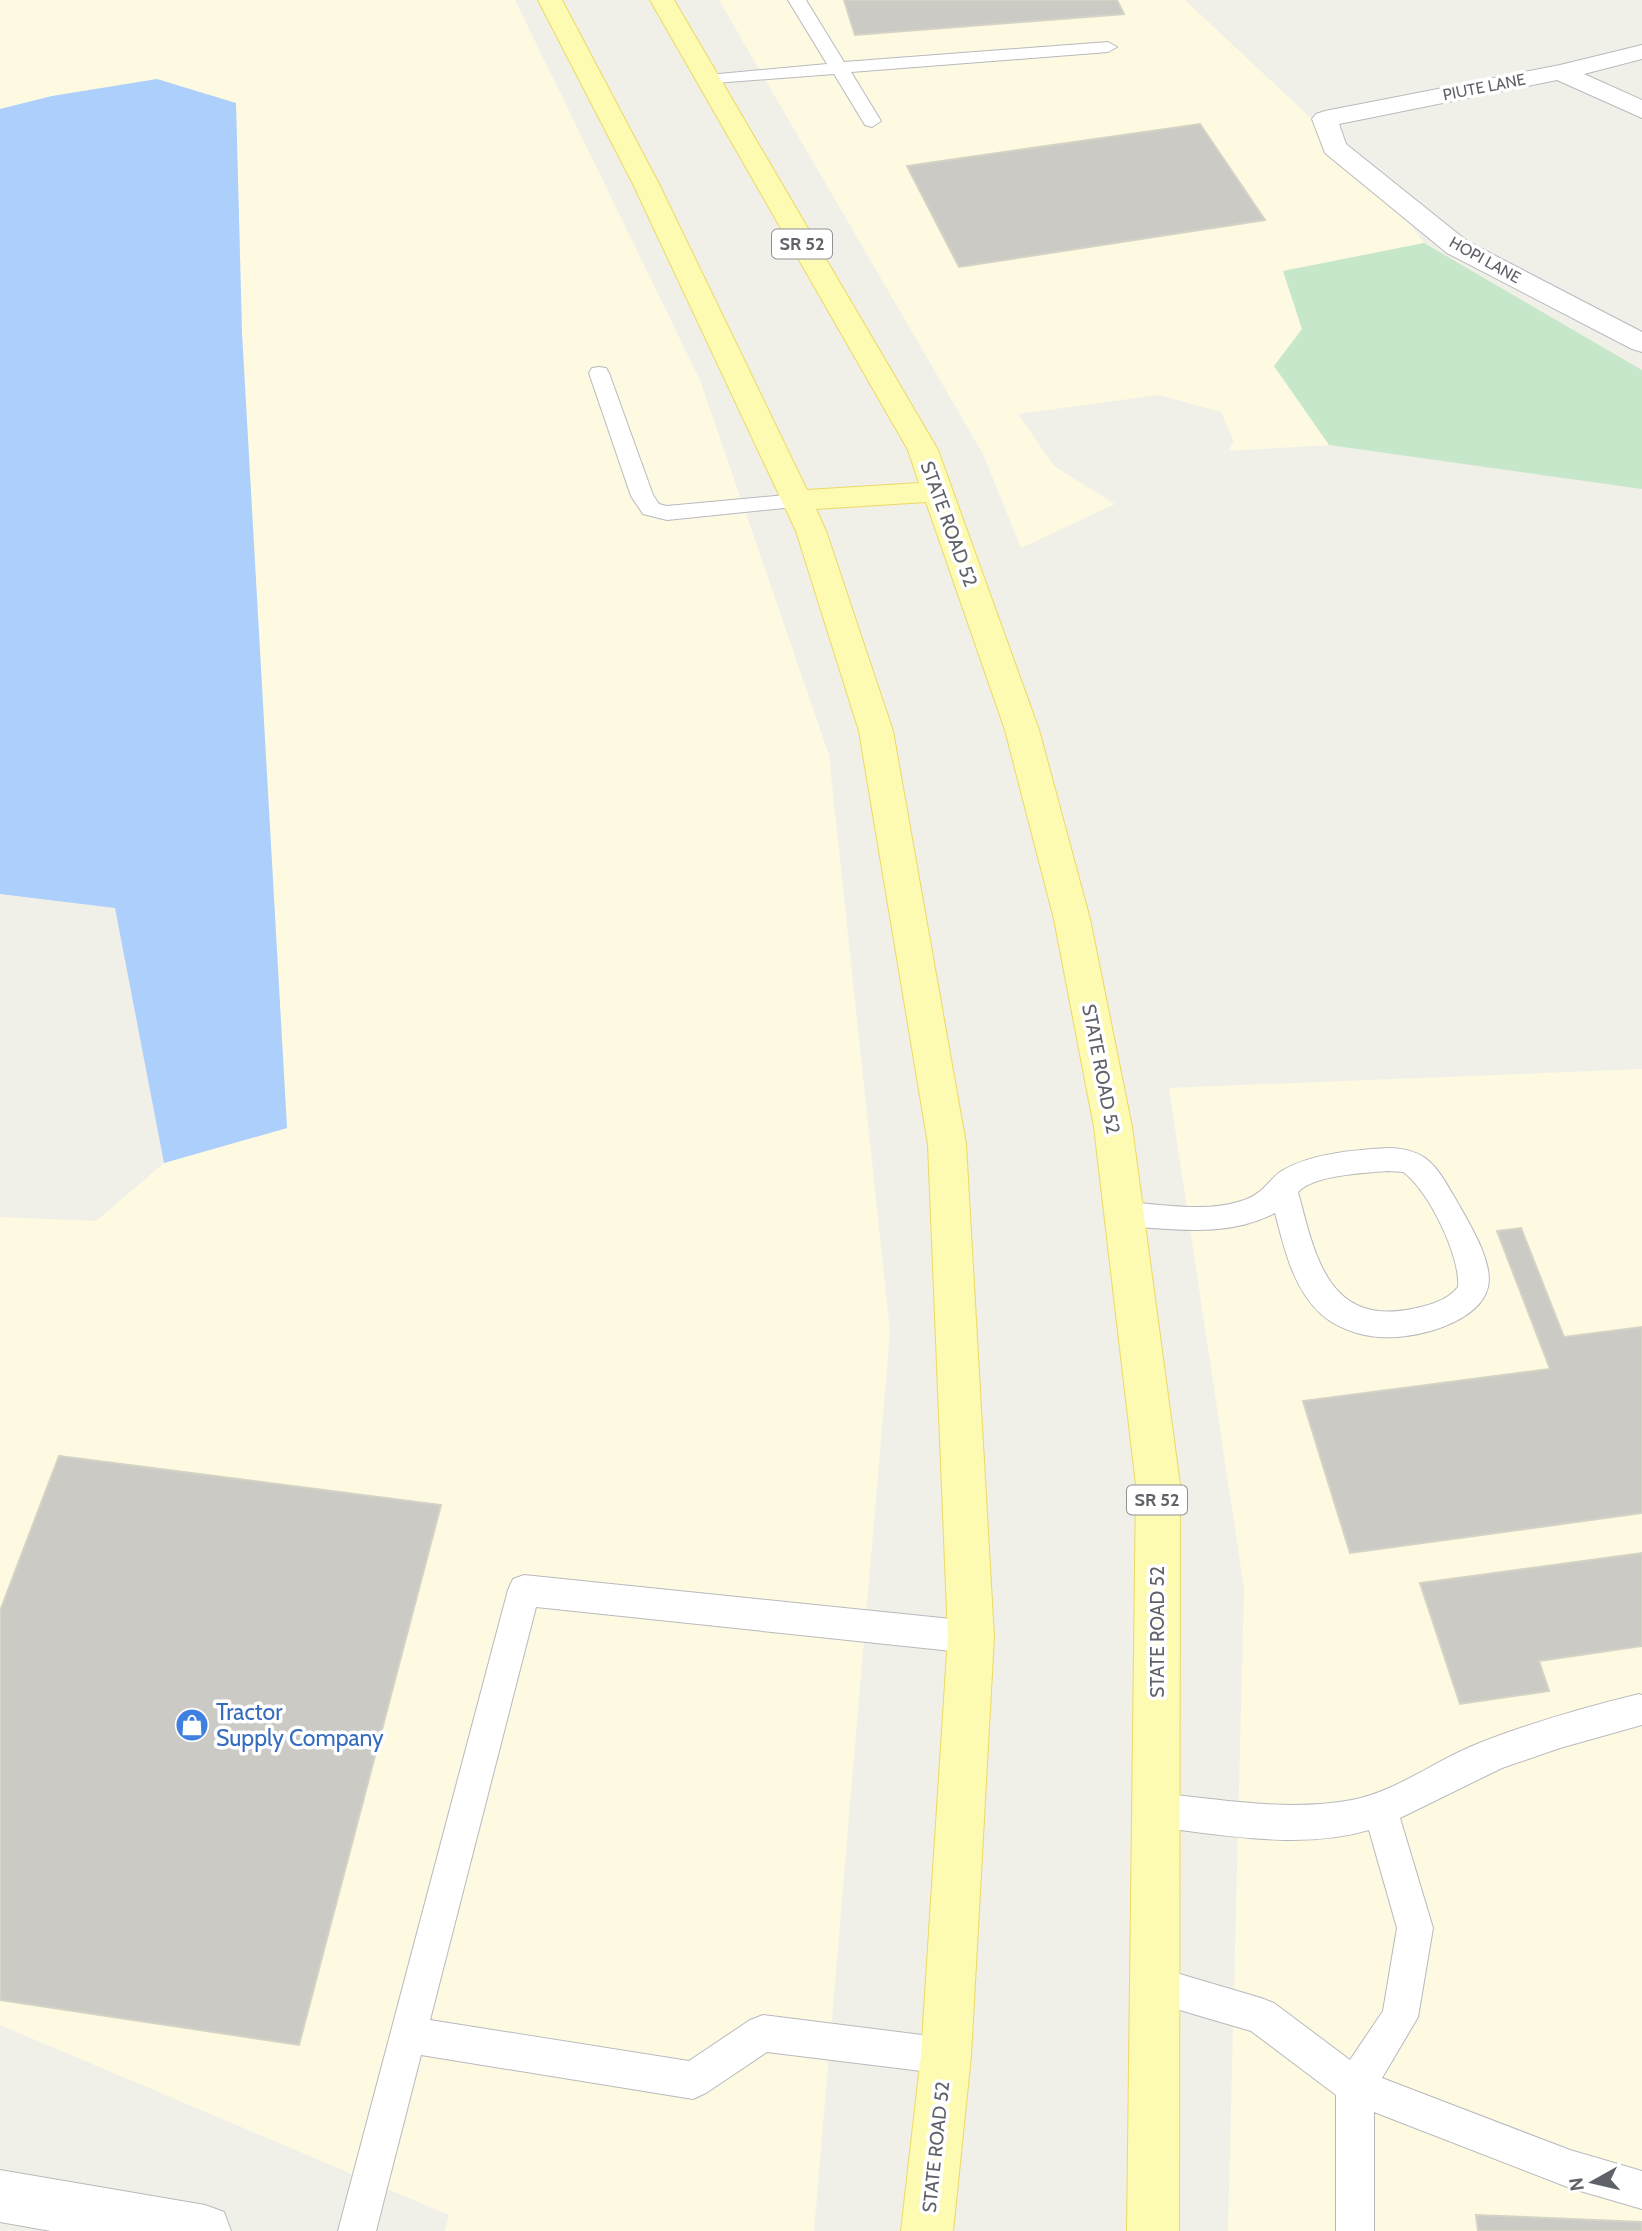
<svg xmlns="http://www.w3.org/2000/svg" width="1642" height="2231" viewBox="0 0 1642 2231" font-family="Cabin,sans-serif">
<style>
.commercial{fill:#fdfae1}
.green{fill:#c6e7ca}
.water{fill:#accffc}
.building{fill:#cccac5;stroke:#d5d3c6;stroke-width:2}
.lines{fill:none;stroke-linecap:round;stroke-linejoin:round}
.service-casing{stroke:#b8b9be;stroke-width:2}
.minor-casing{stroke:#b8b9be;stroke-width:2}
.primary-casing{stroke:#edd964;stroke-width:2}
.service{fill:#fff;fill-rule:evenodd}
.minor{fill:#fff;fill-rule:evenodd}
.primary{fill:#fdfab1;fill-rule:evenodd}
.labels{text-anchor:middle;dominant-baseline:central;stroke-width:7;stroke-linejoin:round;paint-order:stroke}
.far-street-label{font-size:16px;fill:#5f6268;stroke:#fff}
.shield{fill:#fff;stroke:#8f9195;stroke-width:2}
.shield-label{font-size:18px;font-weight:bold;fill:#5f6268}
.street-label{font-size:19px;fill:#5f6268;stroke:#fff}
.near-shop-label{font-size:23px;fill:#366cbe;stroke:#fff;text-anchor:start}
</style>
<rect width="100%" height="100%" fill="#f1f0e8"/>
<path class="commercial" d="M0 0H515L700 380 829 755 890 1332 814 2231H445L449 2215 0 2025V1217L96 1221 164 1163 287 1128 242 333 236 103 52 96 0 109Z
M719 0H1185L1383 186 1424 243 1283 271 1302 329 1329 445 1228 451 1234 442 1221 412 1158 395 1018 414 1054 466 1115 504 1021 548 983 454Z
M1642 1069V2231H1228L1244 1589 1169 1088Z"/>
<path class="green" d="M1424 243 1642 370V489L1329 445 1274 366 1302 329 1283 271Z"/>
<path class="water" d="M157 79 236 103 242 333 287 1128 164 1163 115 908 0 894V109L52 96Z"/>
<path class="building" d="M844 0H1117L1124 14 855 35Z
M1200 124 1265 220 959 267 907 166Z
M1521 1228 1564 1337 1642 1327V1513L1350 1553 1303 1401 1550 1369 1497 1231Z
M59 1456 441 1505 299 2045 0 2000V1611Z
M1642 1553V1646L1539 1661 1549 1691 1460 1704 1420 1583Z
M1476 2215 1642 2222V2231H1478Z"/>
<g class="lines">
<defs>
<path id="service" d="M788 0H806L844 62 1108 42 1117 47 1108 52 851 72 881 121 872 127 865 125 834 74 702 84 699 80 702 76 708 75 827 64Z
M599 367 606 368 609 373 653 495 659 504 667 506 796 494 804 496 807 501 804 506 667 520 643 514 631 496 589 373 592 368Z
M1388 1148C1428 1149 1436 1166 1455 1198 1467 1220 1494 1261 1488 1287 1479 1324 1412 1340 1379 1337 1360 1336 1335 1327 1321 1314 1293 1289 1284 1247 1275 1213 1227 1238 1176 1229 1124 1226L1114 1223 1110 1214 1114 1205 1124 1202C1162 1204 1204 1213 1241 1201 1265 1194 1268 1179 1283 1170 1313 1153 1355 1150 1388 1148ZM1388 1171 1403 1172C1428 1189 1461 1257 1458 1287 1446 1302 1424 1307 1406 1310 1326 1323 1314 1251 1298 1192 1314 1175 1364 1173 1388 1171Z
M524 1575 971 1621 983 1626 987 1637 983 1648 971 1653 536 1607 430 2020 689 2061 750 2020 763 2015 946 2038 959 2043 964 2056 959 2069 946 2074 767 2052 706 2093 693 2099 421 2055 376 2231H338L508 1590 513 1579Z
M1639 1694 1642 1695V1725L1560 1748 1502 1768 1400 1818 1433 1928 1418 2017 1382 2078 1570 2150 1642 2171V2209L1570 2188 1374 2112V2231H1336V2095L1251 2031 1156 2003 1143 1998 1138 1985 1143 1972 1156 1967 1261 1998 1274 2003 1350 2060 1383 2011 1397 1928 1369 1830C1301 1850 1225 1835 1156 1827L1144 1822 1139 1810 1144 1798 1156 1793C1220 1799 1287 1812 1352 1800 1394 1792 1432 1763 1472 1746 1526 1724 1582 1708 1639 1694Z"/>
<path id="minor" d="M1642 45V59L1584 74 1642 100V118L1557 80 1339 124 1346 144 1467 241 1642 332V352L1632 349 1447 253 1325 153 1312 119 1316 114 1325 111 1560 65Z
M0 2170 205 2205 224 2212 231 2231H51L0 2222Z"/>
<path id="primary" d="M538 0H562L659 184 807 490 919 483 908 450 650 0H674L938 450 1039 730 1090 919 1132 1127 1180 1485 1179 2231H1127L1136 1485 1094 1127 1054 919 1005 730 926 502 816 509 826 531 893 731 966 1144 994 1637 971 2056 953 2231H901L921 2056 948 1637 928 1144 859 731 796 531 633 184Z"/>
</defs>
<use href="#service" class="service-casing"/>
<use href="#minor" class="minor-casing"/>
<use href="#primary" class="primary-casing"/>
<use href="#service" class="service"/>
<use href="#minor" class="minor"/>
<use href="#primary" class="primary"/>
</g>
<defs>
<symbol id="shop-disc" viewBox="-11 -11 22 22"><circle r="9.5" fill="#3f7fe0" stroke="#fff"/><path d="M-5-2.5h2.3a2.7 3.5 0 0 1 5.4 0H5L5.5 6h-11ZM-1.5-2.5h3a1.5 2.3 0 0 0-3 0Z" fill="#fff"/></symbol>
</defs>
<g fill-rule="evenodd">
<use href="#shop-disc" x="173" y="1706" width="38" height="38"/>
</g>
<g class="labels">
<g class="far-street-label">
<text transform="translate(1484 87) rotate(-11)">PIUTE LANE</text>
<text transform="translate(1485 260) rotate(29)">HOPI LANE</text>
</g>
<g class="shield">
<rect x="772" y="229.5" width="60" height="29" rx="5"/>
<rect x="1127" y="1485.5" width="60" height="29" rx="5"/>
</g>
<g class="shield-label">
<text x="802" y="244">SR 52</text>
<text x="1157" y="1500">SR 52</text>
</g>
<g class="street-label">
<text transform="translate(949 524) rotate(70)">STATE ROAD 52</text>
<text transform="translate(1101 1069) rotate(79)">STATE ROAD 52</text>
<text transform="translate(1157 1632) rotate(-90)">STATE ROAD 52</text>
<text transform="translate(936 2147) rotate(-84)">STATE ROAD 52</text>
</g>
<g class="near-shop-label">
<text x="216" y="1712">Tractor<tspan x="216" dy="26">Supply Company</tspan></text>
</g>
</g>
<g transform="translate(1593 2182) rotate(262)" stroke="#ffffff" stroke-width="5" paint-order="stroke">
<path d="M0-5L12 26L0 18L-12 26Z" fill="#5f6268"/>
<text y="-10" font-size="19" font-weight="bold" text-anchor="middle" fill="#5f6268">N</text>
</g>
</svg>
